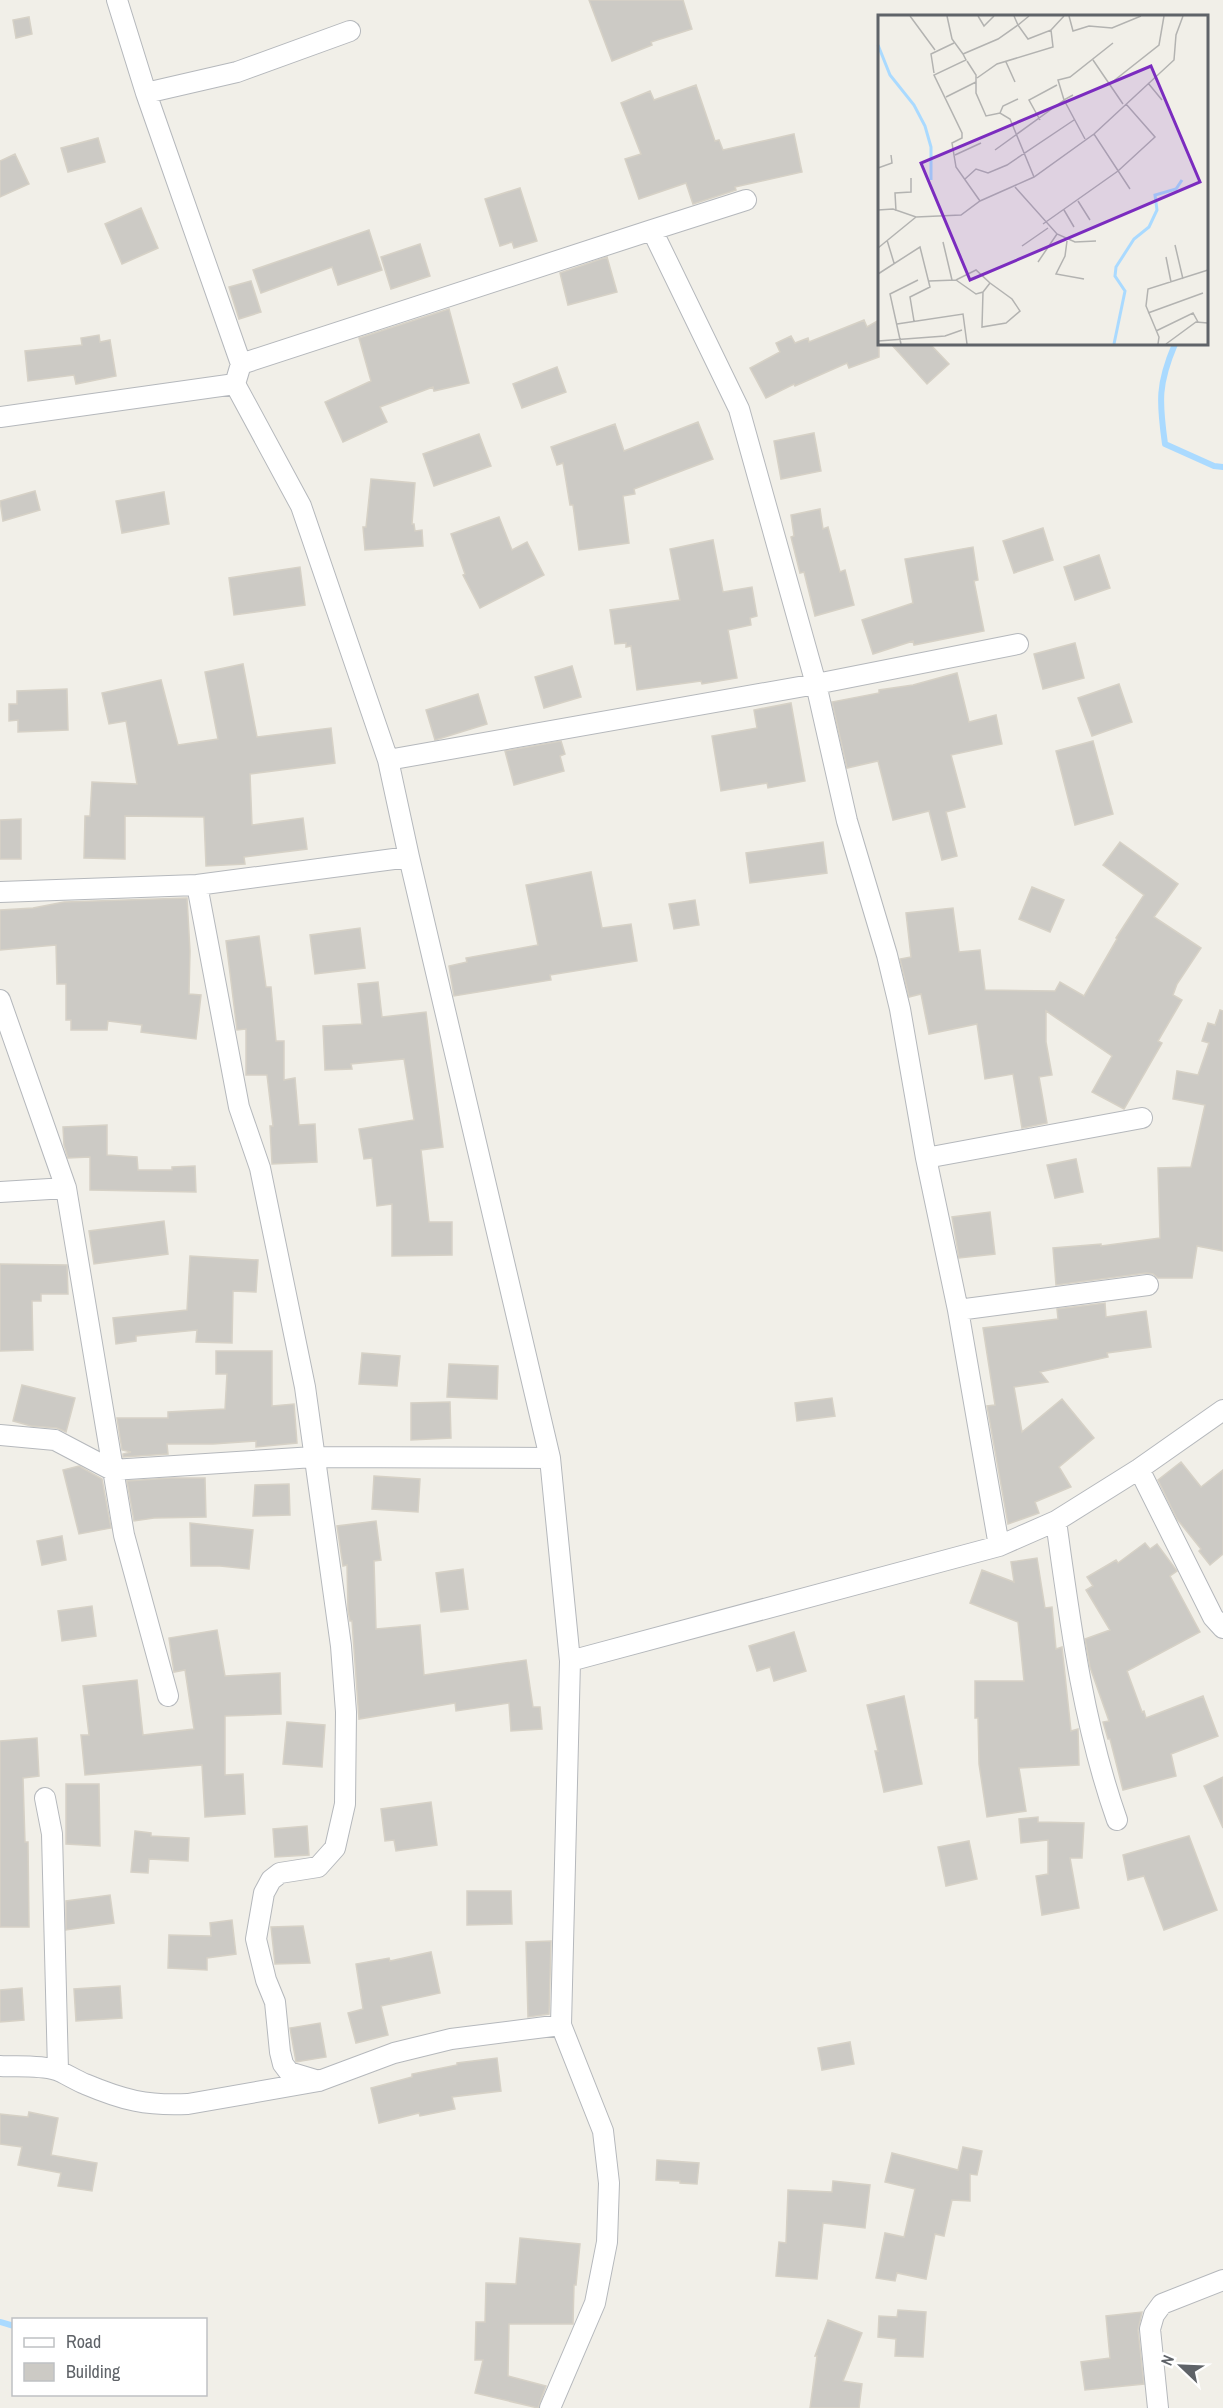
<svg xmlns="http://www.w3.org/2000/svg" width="1223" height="2408" viewBox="0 0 1223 2408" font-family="'Archivo Narrow',sans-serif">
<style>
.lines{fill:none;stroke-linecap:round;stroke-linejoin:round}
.stream{stroke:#aadaff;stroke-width:6}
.building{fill:#cccac5;stroke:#d6d1c6;stroke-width:1.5}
.street-casing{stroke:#b5b8bc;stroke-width:22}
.street{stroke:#fff;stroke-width:20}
.inset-river{fill:none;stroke:#aadaff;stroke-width:3}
.inset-road{fill:none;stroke:#b3b3b1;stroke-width:1.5}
.view{fill:#7b2cbf;fill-opacity:0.15;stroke:#7b2cbf;stroke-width:3}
.inset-edge{fill:none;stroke:#5f6368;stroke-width:3}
</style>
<rect width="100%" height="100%" fill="#f1efe8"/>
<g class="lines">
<path class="stream" d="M1175 344C1158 384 1159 401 1165 444L1214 466 1223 467
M0 2322 14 2326"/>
</g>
<path class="building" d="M589 0H683L692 29 651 42 652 45 612 61Z
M29 17 32 34 16 38 13 20Z
M696 85 715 141 719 140 723 150 794 134 802 172 735 187 736 190 693 204 686 183 639 199 625 159 641 154 621 103 650 91 654 100Z
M98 138 105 162 68 172 61 148Z
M15 154 29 184 0 197V161Z
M520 188 537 241 514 248 512 242 500 246 485 199Z
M141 208 158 248 122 264 105 224Z
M369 230 382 270 338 285 332 267 261 293 253 270Z
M420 244 430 276 391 289 381 257Z
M607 257 617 292 568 305 560 273Z
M251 281 261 312 239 319 229 287Z
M449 309 469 383 434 391 433 387 380 407 387 422 343 442 325 402 371 381 359 338Z
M864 320 867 327 879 320V357L849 368 847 363 795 386 794 384 766 398 750 368 780 352 776 343 791 336 795 343 808 338 809 342Z
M99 335 100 342 110 340 116 376 76 384 74 375 28 381 25 351 82 345 81 338Z
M891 344H930L949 364 927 384Z
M557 367 566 392 522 408 513 384Z
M698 422 713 459 634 489 635 494 623 496 629 543 579 550 573 505H570L563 463 557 465 551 447 615 424 624 451Z
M814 433 821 471 781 479 774 441Z
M479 434 491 466 434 486 423 454Z
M371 479 415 483 412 524H414L415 531 422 530 423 546 365 550 363 527H366Z
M35 491 40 510 3 521 0 501Z
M164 492 169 524 122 533 116 501Z
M820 509 823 529 828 527 840 572 845 570 854 605 815 616 804 572 800 573 791 537 794 536 791 515Z
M499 517 512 550 527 542 544 575 480 608 463 575 465 574 451 534Z
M1043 528 1053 560 1014 573 1003 541Z
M713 540 723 592 752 587 757 616 750 618 751 625 728 630 737 678 702 684 701 681 637 690 631 646 626 647V643L615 644 610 610 680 600 670 549Z
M973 547 978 580 974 581 984 631 914 645 913 641 873 654 862 620 913 603 905 559Z
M1099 555 1110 588 1075 600 1064 567Z
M300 567 305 605 234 615 229 578Z
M1075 643 1084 678 1043 689 1034 654Z
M243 664 257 737 331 728 335 763 250 774 252 825 303 818 307 849 244 857 245 864 206 866 204 817 125 816V859L84 858 85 816H90L92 782 137 784 126 721 109 724 102 693 161 680 178 745 218 739 205 672Z
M572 666 581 697 544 708 535 677Z
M957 673 969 722 996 715 1002 744 951 755 965 807 946 812 957 856 942 860 929 811 893 820 878 761 847 768 832 702 879 693V690L913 685Z
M1119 684 1132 722 1092 736 1078 698Z
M67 689 68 730 18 732V720L9 721V704H17V691Z
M478 694 487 724 435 740 426 710Z
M791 703 805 781 768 788 767 783 721 791 712 736 757 728 754 710Z
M561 741 565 754 560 756 564 771 514 785 505 751Z
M1093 741 1113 814 1075 825 1056 751Z
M21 819V859H0V820Z
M823 842 827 873 750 883 746 853Z
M1120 842 1178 884 1154 917 1201 948 1177 984 1173 995 1182 1000 1158 1041 1162 1043 1124 1109 1092 1092 1112 1056 1046 1011V1042L1052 1075 1039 1077 1047 1123 1022 1128 1013 1074 985 1079 977 1024 929 1034 921 994 909 997 900 959 911 957 906 913 953 908 959 952 980 950 985 990 1055 991 1060 982 1084 996 1117 939 1116 938 1144 895 1103 865Z
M591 872 602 928 631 924 637 961 550 975 551 980 454 996 449 966 467 962 466 958 538 945 526 885Z
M1032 887 1064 900 1050 932 1019 919Z
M187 898 190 951 189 994 201 995 196 1039 141 1032 142 1025 108 1021 107 1030H71V1020H66V984H57L56 945 0 950V910L33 908 64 902Z
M695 900 699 925 674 929 669 904Z
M360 928 365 968 315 974 310 935Z
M259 936 266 987H271L276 1041H284V1080L295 1078 299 1125 315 1124 317 1162 272 1164 270 1126H273L267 1075H246V1029L237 1030 226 941Z
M378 982 382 1017 426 1012 443 1147 421 1150 429 1222H452V1255L392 1256V1204L377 1206 372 1158 364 1159 359 1129 414 1120 404 1059 351 1064 352 1069 325 1070 323 1026 362 1024 358 984Z
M1220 1010 1223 1011V1251L1197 1246 1192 1278H1158L1153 1274 1146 1273 1056 1285 1053 1248 1101 1244V1246L1160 1238 1158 1168 1191 1167 1205 1105 1173 1099 1177 1071 1198 1075 1209 1043 1202 1041 1208 1023 1215 1025Z
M107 1125V1155L137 1157 138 1170H172V1167L195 1166 196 1192 90 1190V1157L68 1158 64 1145 63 1127Z
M1076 1159 1083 1192 1055 1198 1047 1165Z
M990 1212 995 1254 959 1258 952 1217Z
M164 1221 168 1254 94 1264 89 1231Z
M190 1256 258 1260 256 1292 233 1291 232 1343 196 1342 197 1330 136 1336V1341L116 1344 113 1318 187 1310Z
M0 1264 67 1265 68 1294H41V1301H32L33 1350 0 1351Z
M1105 1303 1106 1317 1146 1311 1151 1347 1107 1353 1108 1357 1040 1372 1048 1382 1014 1387 1022 1432 1062 1399 1094 1438 1059 1467 1071 1487 1035 1502 1039 1513 1008 1524 987 1406 995 1405 983 1328 1058 1319 1057 1309Z
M216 1351H272V1406L294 1404 297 1443 256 1447V1441L213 1444H167L168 1454 123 1457V1454L131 1452 122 1450 117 1418H168V1412L225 1409 227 1374H216Z
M362 1353 400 1356 397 1386 359 1384Z
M449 1364 498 1366 497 1399 447 1397Z
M22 1385 75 1398 66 1432 57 1428 31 1426 13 1421Z
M832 1398 835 1416 797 1421 795 1403Z
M450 1402 451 1438 411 1440V1403Z
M1181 1462 1201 1487 1223 1470V1554L1210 1565 1199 1551 1201 1549 1177 1519 1158 1480Z
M79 1466 102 1479 111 1528 79 1534 63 1470Z
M374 1476 420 1479 418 1512 372 1509Z
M171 1478H205L206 1517 154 1518 134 1521 127 1481Z
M289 1484 290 1515 253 1516 255 1485Z
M376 1521 381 1560 374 1561 376 1629 420 1625 424 1675 526 1660 533 1707H540L542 1729 511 1731 509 1703 456 1711 455 1703 359 1719 352 1621H350L348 1610 347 1565 343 1566 337 1526Z
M190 1523 253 1530 249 1569 220 1566H191Z
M62 1536 66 1560 42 1565 37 1541Z
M1145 1543 1150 1549 1157 1544 1177 1571 1170 1576 1200 1632 1127 1671 1142 1712 1144 1711 1146 1718 1203 1696 1218 1736 1171 1754 1176 1776 1123 1790 1110 1739H1108L1103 1722 1109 1721 1090 1667 1085 1639 1110 1630 1086 1590 1093 1586 1087 1577 1116 1560 1118 1563Z
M1037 1558 1045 1608 1052 1607 1056 1649 1062 1647 1071 1731 1078 1729 1079 1765 1019 1768 1026 1811 987 1817 979 1764 978 1718H975V1681H1024L1018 1622 970 1603 982 1570 1014 1582 1011 1562Z
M463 1569 468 1609 441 1612 436 1573Z
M92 1606 96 1636 62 1641 58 1611Z
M217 1630 225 1676 280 1673 281 1714 225 1716V1775L243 1774 245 1814 205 1817 202 1765 85 1775 81 1735H89L83 1686 137 1680 143 1735 194 1729 185 1670 174 1672 169 1638Z
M794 1632 806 1671 774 1681 770 1667 757 1671 749 1646Z
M904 1696 922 1784 884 1792 875 1751H878L867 1705Z
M287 1722 325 1725 322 1767 283 1764Z
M37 1738 39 1776 23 1778 25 1842H28L29 1927H0V1741Z
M1223 1777V1828L1204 1786Z
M66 1784H99L100 1846 66 1844Z
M431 1802 437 1845 396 1851 394 1840 385 1841 381 1809Z
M1038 1817V1822L1084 1823 1082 1858H1070L1079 1908 1042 1915 1036 1876 1048 1874V1840L1021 1843 1019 1819Z
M307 1826 309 1855 275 1857 273 1829Z
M135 1831 151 1833V1836L189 1838 188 1861 149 1859 148 1873 131 1872Z
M1189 1836 1217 1910 1164 1930 1144 1876 1128 1880 1123 1855Z
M969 1841 977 1879 946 1886 938 1847Z
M467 1891H511L512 1924 467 1925Z
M110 1895 114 1923 66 1930V1901Z
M232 1920 236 1954 207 1958V1970L168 1968 169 1935 211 1936 210 1923Z
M303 1926 310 1963 275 1964 271 1927Z
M551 1941 549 2014 528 2017 526 1942Z
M431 1952 440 1993 381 2006 388 2035 356 2043 348 2013 363 2009 356 1964 389 1958 390 1961Z
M120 1986 122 2018 76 2021 74 1989Z
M22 1988 24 2020 0 2022V1990Z
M320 2023 326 2057 296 2062 290 2028Z
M850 2042 854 2064 822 2070 818 2048Z
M497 2058 501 2091 452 2097 455 2109 420 2116 419 2113 379 2123 371 2088 412 2077V2074L457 2065V2063Z
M29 2112 58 2118 51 2155 97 2163 92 2191 58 2186 61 2173 18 2165 22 2147 0 2144V2114L28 2117Z
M963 2147 982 2151 977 2175 970 2174V2201L952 2200 944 2236 935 2234 926 2279 897 2273 895 2281 876 2278 885 2233 904 2237 915 2189 885 2182 892 2153 958 2170Z
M657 2160 699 2163 697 2184 680 2183V2181L656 2180Z
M833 2181 870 2185 865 2228 823 2223 817 2279 776 2276 779 2242 786 2243 788 2190 832 2192Z
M520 2238 580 2244 576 2285H574L573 2324H509L508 2376 546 2386 538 2408 475 2393 483 2360H475L476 2322H485L486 2283 516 2284Z
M898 2310 926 2312 923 2357 895 2356 896 2339 878 2337 879 2316 897 2317Z
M1142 2312 1138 2330 1144 2384 1085 2390 1081 2362 1110 2358 1106 2316Z
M828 2320 862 2333 843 2381 862 2384 859 2408H810L817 2356H815Z"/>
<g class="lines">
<defs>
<path id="street" d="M117 0 146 93 241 364 235 384 301 506 388 760
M146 93 237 72 350 31
M652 230 746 200
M241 364 652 230 739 409 816 684 847 821 887 955 900 1009 926 1158 958 1310 999 1546
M0 417 235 384
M197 885 239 1107 260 1168 305 1387 341 1646 346 1712 345 1804 335 1848 318 1867 280 1873 271 1880 264 1893 256 1939 266 1980 275 2002 280 2052 283 2064 289 2072 319 2081
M0 892 197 885 409 857
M0 1000 66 1188 124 1535 168 1696
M926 1158 1142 1118
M0 1192 66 1188
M958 1310 1148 1285
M0 1435 55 1440 112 1470 314 1457 550 1458
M1139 1469 1213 1617 1223 1628
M1056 1521C1070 1622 1083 1724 1117 1820
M570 1661 999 1546 1056 1521 1139 1469 1223 1410
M45 1798 52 1834 58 2070
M0 2066C18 2067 39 2065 56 2070 61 2071 77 2081 85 2084 123 2100 146 2106 188 2104L319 2081 394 2053 451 2039 561 2025
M550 2408 595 2303 607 2242 609 2183 603 2131 561 2025 570 1661 550 1458 409 857 388 760 816 684 1018 644
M1158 2408 1150 2329 1154 2315 1162 2304 1223 2280"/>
</defs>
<use href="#street" class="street-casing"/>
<use href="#street" class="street"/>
</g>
<g transform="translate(878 15)">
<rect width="330" height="330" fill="#f1efe8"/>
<path class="inset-river" d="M0 30 12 60 36 90 47 111 53 132V165M236 329 247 276 237 261 238 252 256 224 271 212 279 195 277 180 298 174 304 165"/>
<path class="inset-road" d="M32 1 57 35M69 1 74 24 85 39 120 24 140 10 150 24 173 15 175 32 119 49 99 63M100 1 106 11 116 1M136 1 140 10 151 1M191 1 195 16 211 11 234 13 263 1M173 15 186 1M85 39 88 45 56 60 84 118V123L74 128 78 152 102 186M215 45 245 89M89 46 98 60V78L108 101 122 98 132 104 156 162M128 47 137 67M56 58 53 39 76 28M233 68 281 30 286 1M270 68 284 85M195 80 186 85 180 65 192 62 235 28M68 82 98 67M122 98 125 91 140 84M162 105 151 85 179 70M216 119 296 45 298 20 305 1M117 135 186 85 207 124M77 140 103 128M0 153 14 148 13 140M87 164 98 154 110 158 129 150 196 105M137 172 179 219 197 227 218 226M200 186 212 205M0 195 15 194 38 202 83 200 102 186 156 162 216 119 252 174M186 195 196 212M18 196 17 178 33 177V163M165 209 240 156 277 122 248 89M9 225 16 248M189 226 187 241 178 259 206 264M65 227 74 265M297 230 305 264M144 231 170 213M0 233 38 202M288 242 293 267M160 247 179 219M0 259 42 232 52 272 32 282 36 306M51 266 78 265 98 255 112 268 105 277 98 279 78 265M105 277 104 312 128 308 142 296 134 284 112 268M270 298 325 278M19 309 85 299 89 329M278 316 315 298 320 307M0 326 67 321 84 315M23 329 12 279 40 265M280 329 281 322 268 291 270 274 330 255M288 329 318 307 330 308"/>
<path class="view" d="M273 51 322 167 92 265 43 148Z"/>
<rect width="330" height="330" class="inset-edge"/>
</g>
<rect x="12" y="2318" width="195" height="78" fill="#ffffff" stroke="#bfc1c3" stroke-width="1.5"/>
<rect x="24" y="2338" width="30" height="9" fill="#ffffff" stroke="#bfc1c3" stroke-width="1.5"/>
<text x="66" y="2348" font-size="18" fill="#5f6368">Road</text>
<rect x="24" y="2363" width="30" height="18" fill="#cccac5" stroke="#bfc1c3" stroke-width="1.5"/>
<text x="66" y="2378" font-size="18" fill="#5f6368">Building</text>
<g transform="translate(1181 2366) rotate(293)" stroke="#ffffff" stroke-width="4.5" paint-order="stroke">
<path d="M0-4.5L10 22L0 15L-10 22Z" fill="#5f6368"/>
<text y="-9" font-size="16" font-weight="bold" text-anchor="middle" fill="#5f6368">N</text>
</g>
</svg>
